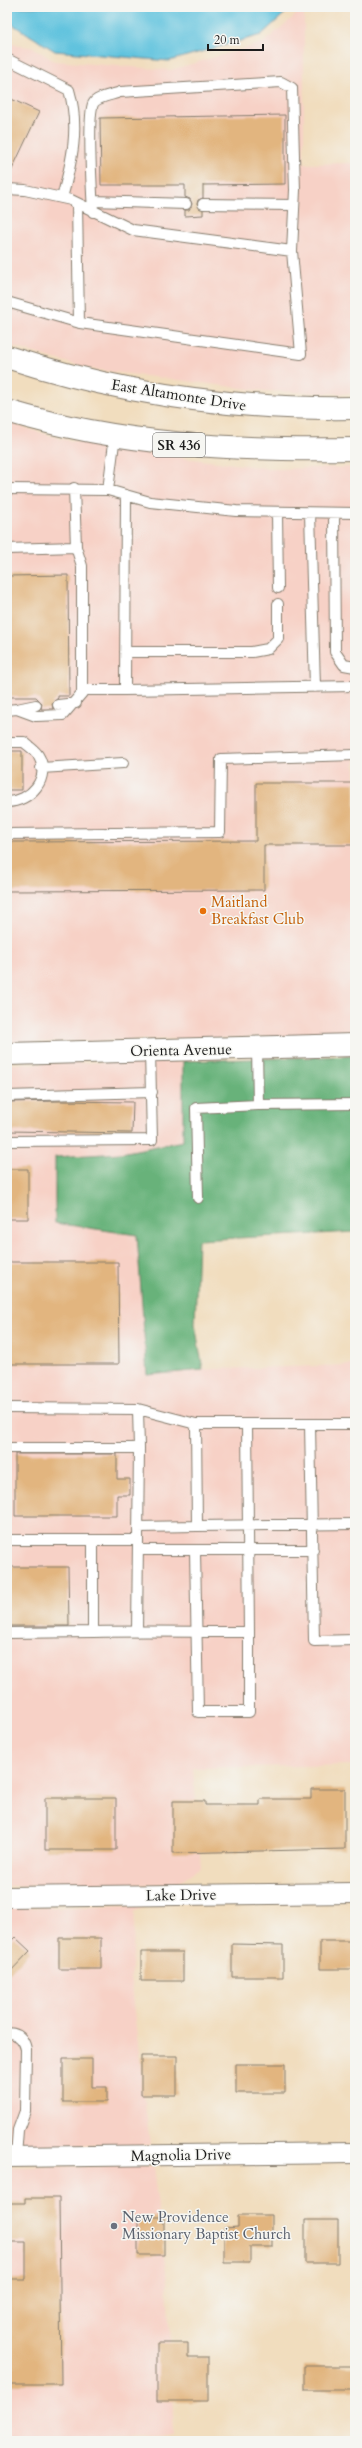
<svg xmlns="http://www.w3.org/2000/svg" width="362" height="2448" viewBox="0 0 362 2448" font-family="Cardo,serif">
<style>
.built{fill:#f7d1c6}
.forest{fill:#68b27a;stroke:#42674b}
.water{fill:#60c3de;stroke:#3e707d}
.building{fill:#e2b57f}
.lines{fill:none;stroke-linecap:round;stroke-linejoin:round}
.service-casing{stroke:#867c6d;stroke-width:12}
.minor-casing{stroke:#867c6d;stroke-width:22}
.tertiary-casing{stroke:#867c6d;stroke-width:24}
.primary-casing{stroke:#867c6d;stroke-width:24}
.service{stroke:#fff;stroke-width:10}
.minor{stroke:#fff;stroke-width:20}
.tertiary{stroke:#fff;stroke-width:22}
.primary{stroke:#fff;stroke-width:22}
.food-dot{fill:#e8710a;stroke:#f6f6f2;stroke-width:1.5}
.worship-dot{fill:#6b7280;stroke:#f6f6f2;stroke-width:1.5}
.labels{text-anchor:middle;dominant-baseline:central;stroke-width:3;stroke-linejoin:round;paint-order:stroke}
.shield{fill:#f6f6f2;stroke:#5d5d5c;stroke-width:1}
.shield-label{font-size:14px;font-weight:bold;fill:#1c1c1c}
.street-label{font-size:15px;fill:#1c1c1c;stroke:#f6f6f2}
.food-label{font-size:15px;fill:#c56008;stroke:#f6f6f2;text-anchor:start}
.worship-label{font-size:15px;fill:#5b616d;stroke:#f6f6f2;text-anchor:start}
</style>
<rect width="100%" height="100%" fill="#f6f6f2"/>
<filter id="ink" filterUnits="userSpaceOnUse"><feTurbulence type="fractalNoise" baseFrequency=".025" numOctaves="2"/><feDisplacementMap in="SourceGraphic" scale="8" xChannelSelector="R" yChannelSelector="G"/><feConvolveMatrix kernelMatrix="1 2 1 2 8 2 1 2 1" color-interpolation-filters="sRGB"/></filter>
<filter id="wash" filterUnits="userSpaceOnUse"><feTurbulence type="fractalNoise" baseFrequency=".012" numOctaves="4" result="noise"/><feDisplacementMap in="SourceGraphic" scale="16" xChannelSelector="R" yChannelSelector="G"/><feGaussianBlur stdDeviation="0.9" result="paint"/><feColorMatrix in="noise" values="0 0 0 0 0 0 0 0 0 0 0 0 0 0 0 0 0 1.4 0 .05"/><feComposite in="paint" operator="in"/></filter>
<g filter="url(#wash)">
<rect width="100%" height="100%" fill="#f1ddbe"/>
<path class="built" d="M304 8V164L355 163V394L266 391 90 369 7 345V43L34 48 54 61 171 70 263 43Z
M7 422 61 439 166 456 275 469 355 467V1035L7 1043Z
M183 1061V1141L121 1153 55 1157V1223L138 1235 147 1375 213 1369 355 1365V1765L193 1768 201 1867 175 1884 7 1886V1064Z
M143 1906 135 1912 131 1986 150 2145 7 2146V1908Z
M153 2166 167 2281 174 2437 7 2439V2167Z"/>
<path class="forest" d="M355 1056V1232L198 1240 195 1324 203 1370 147 1375 137 1235 55 1223V1157L121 1153 183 1141V1061Z"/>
<path class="water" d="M7 7H292L261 35 169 61 55 51 7 21Z"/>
<g id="blocks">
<path class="building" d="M7 97 39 112 7 180Z
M285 115V184L203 185V198L198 200 197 204 203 210V215L185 216V210H189L192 204 190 199 185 197V185H101L100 118Z
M68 575 69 696H58V698L52 703 53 709H41L42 703 36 697H7V576Z
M7 751H22V790H7Z
M256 783H355V845H264V890L7 891V842L256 841Z
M59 1101 133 1102 132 1133 7 1131V1102Z
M7 1169H28V1219H7Z
M7 1262H118L119 1364H7Z
M15 1454H117V1479H130V1495H117V1516H15Z
M7 1567H68L69 1626H7Z
M311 1789H345V1849L173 1853V1801H205V1805H260V1799H311Z
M45 1798H116V1850H45Z
M15 1937 30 1951 7 1975V1945Z
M59 1938H101V1969H59Z
M320 1941H355V1969H320Z
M232 1944 283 1945V1977H232Z
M141 1952H183V1981H141Z
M141 2056H177V2095H141Z
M63 2059H92V2087H107V2102H63Z
M236 2064H285V2093H236Z
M25 2198H59L61 2384H7V2279H26V2242H7V2203H25Z
M238 2215H272V2247H250V2262H224V2228L238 2227Z
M138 2217H164V2255H138Z
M305 2220H338V2263H305Z
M157 2343H188V2357H208V2401H157Z
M304 2366H354V2390H304Z"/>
</g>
</g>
<g filter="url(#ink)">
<use href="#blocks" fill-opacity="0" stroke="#867c6d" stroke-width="1"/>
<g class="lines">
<defs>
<path id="service" d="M7 59 69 90C80 127 72 161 62 198
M7 189 25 190 71 200 133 230 292 251
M93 201 186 204
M77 203 79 323
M203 204 294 205
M7 302 80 323 301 354 292 251 295 190 292 88 281 82 120 92C113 95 96 97 93 104 87 118 92 192 93 212
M7 489 108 490 115 435
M108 490 150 502 236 511 355 513
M126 495 125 690 355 686
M277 512 278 588
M310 513 315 687
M334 513 335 652 344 665 355 667
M7 549 76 547 74 488
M125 652H252L268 649 278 639V604
M82 690H125
M58 705 76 703
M17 709 36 705
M7 710 17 709 36 716 63 715 82 693V566L76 547
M7 742H24C28 746 35 750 38 755 52 778 30 802 7 802
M41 768 123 763
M7 834 220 832 221 759 355 755
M7 1096 152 1092
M258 1105 355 1104
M7 1141 152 1140 150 1051
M198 1198 196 1108 258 1105 257 1048
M7 1408 138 1409 139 1448
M138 1409 196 1424H355
M247 1424 249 1632
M310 1424 314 1641 355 1640
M7 1448H139L137 1632
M197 1526 355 1524
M138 1527 197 1526 196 1424
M7 1540H138
M139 1550H313
M93 1632C145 1631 197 1632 249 1632V1712H198L195 1551
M7 1633 93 1632V1540
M7 2033C18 2033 24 2039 26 2049L25 2111 18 2130 16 2156"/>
<path id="minor" d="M7 1897 355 1893
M7 2157 355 2153"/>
<path id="tertiary" d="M7 1054 355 1045"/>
<path id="primary" d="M7 357C121 394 236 410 355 408
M7 411C121 445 237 451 355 449"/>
</defs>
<use href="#service" class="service-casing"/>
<use href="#minor" class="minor-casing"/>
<use href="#tertiary" class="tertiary-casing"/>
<use href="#primary" class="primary-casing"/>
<use href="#service" class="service"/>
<use href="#minor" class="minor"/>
<use href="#tertiary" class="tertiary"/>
<use href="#primary" class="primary"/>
</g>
</g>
<circle class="food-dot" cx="203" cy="911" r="4"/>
<circle class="worship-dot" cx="114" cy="2226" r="4"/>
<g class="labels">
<rect class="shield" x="153" y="433" width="52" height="24" rx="3"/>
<g class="shield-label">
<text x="179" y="445">SR 436</text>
</g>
<g class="street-label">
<text transform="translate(179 395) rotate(9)">East Altamonte Drive</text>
<text transform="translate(181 1050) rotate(-1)">Orienta Avenue</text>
<text transform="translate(181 1895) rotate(-1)">Lake Drive</text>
<text transform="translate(181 2155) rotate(-1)">Magnolia Drive</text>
</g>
<g class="food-label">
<text x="211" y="902">Maitland<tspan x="211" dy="17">Breakfast Club</tspan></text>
</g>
<g class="worship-label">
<text x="122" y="2217">New Providence<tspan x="122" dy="17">Missionary Baptist Church</tspan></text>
</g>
</g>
<rect width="362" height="2448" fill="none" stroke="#f6f6f2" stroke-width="24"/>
<path d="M208 44v6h55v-6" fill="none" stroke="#1c1c1c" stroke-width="2"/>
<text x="214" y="44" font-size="12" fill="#1c1c1c" stroke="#f6f6f2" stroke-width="3" paint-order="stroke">20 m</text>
</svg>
